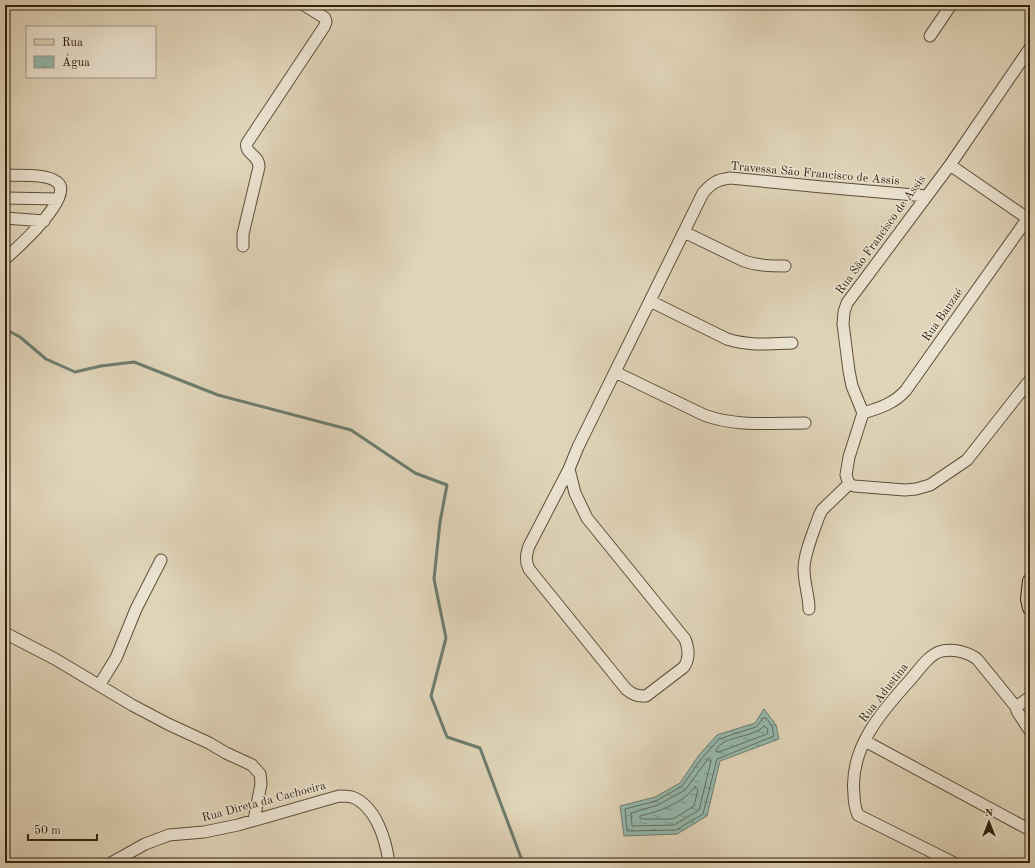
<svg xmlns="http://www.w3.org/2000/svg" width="1035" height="868" viewBox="0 0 1035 868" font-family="'Old Standard TT',serif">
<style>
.water{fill:url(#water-ripples);stroke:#6d7c6e}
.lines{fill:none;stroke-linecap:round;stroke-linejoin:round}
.shore{stroke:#636d5e;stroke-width:1}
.stream{stroke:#6d7c6e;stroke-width:3}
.minor-casing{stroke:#5e4e39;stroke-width:13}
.major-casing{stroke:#32220f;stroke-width:16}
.minor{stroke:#ebe3d1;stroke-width:11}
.major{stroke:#e0d4b8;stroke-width:14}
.labels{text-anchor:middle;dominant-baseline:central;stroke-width:3;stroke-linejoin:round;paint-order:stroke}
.street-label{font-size:12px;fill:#32220f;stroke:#ebe3d1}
</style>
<defs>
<pattern id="water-ripples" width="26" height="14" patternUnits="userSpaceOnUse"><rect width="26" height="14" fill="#94b8ad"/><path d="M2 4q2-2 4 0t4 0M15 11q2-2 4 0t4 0" fill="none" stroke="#79958b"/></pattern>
</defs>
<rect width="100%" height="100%" fill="#e0d4b8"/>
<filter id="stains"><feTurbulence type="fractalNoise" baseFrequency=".005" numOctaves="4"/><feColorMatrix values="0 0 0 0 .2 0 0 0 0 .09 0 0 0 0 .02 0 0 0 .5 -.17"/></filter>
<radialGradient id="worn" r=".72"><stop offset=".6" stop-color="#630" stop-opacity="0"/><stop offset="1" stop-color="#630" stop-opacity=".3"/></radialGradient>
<path class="water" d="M764 709 776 725 779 739 720 761 707 816 677 834 624 836 620 806 655 797 680 783 699 755 717 735 755 723Z"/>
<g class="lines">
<path class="shore" d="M764 718H766L772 726 774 736 717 759 703 814 676 830 627 831 625 809 656 801 682 786 702 758 719 739 756 727Z
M764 726 768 729 767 734 719 752 716 751C721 735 753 739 764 726Z
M709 758 711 761 699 810 674 825 632 826 631 813 658 805 685 790Z
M695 787 698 789 694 806 673 819H640V816C660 811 682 804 695 787Z"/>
<path class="stream" d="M5 329 20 337 46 359 75 372 101 366 134 362 218 395 351 430 415 473 447 485 440 522 434 579 446 638 431 696 447 737 480 748 523 863"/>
<defs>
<path id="minor" d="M930 36 951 5
M950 165 1027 218
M5 175C19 176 46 173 57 182 76 196 15 250 5 259
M5 198 58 199
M5 218 44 221
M684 232 744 261C758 266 771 266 785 266
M243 246V234L259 167C259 154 244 154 247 143L324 27 326 22 325 18 304 5
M650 301 727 339C748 346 770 344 792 343
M615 372 704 415C736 427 771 423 805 423
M863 413C880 408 895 403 906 390L1030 215
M569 469 575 493 587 518 685 639C689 649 690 658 684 667L646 696C637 696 633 695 626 689L529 569C525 561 526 555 529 546L569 469 578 447 703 193C712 183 716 180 730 178L822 187 926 196
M849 484 846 475 849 457 863 413 852 386 849 371 843 324 844 312 847 303 950 165 1030 48
M849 484 854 486 905 490 916 489 930 485 967 460 1030 380
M809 609C809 596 804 583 804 569 804 553 814 531 819 516L822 510 849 484
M5 633 55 659 132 705 168 724 209 743 226 753 252 765 260 774 261 784 254 820
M100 684 116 658 136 609 161 560
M1016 707 1030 697
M865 741 1030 830
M111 863 145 844 169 835 204 832 238 825 339 796C343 796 348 796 352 797 376 806 386 840 389 863
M954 863 858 815C855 808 854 802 854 794 849 748 882 711 911 679 919 670 929 654 942 651 954 649 968 652 977 659L1016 707 1017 711 1030 731"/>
<path id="major" d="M1030 581 1028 599 1030 608"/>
</defs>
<use href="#minor" class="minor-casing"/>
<use href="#major" class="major-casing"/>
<use href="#minor" class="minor"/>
<use href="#major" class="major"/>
</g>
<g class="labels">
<g class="street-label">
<text transform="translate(815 174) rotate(5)">Travessa São Francisco de Assis</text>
<text transform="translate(881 235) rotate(-54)">Rua São Francisco de Assis</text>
<text transform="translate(943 315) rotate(-55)">Rua Banzaé</text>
<text transform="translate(884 693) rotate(-52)">Rua Adustina</text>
<text transform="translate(264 802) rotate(-15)">Rua Direta da Cachoeira</text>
</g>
</g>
<rect width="1035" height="868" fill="none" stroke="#e0d4b8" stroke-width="20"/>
<rect x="6" y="6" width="1023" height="856" fill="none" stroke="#32220f" stroke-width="2"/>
<rect x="10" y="10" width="1015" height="848" fill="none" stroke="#32220f"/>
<rect x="26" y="26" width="130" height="52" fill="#ebe3d1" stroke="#a19683"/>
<rect x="34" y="39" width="20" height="6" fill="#e0d4b8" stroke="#a19683"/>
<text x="62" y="46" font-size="12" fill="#32220f">Rua</text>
<rect x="34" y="56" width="20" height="12" fill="url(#water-ripples)" stroke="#a19683"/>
<text x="62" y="66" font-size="12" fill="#32220f">Água</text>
<g transform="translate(989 822)" stroke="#ebe3d1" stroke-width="3" paint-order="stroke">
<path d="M0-3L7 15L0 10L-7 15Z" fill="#32220f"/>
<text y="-6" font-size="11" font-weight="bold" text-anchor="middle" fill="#32220f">N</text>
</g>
<path d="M28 834v6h69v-6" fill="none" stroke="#32220f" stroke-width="2"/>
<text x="34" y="834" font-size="12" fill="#32220f" stroke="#ebe3d1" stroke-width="3" paint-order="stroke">50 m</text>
<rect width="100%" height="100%" filter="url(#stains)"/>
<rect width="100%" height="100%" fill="url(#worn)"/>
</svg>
